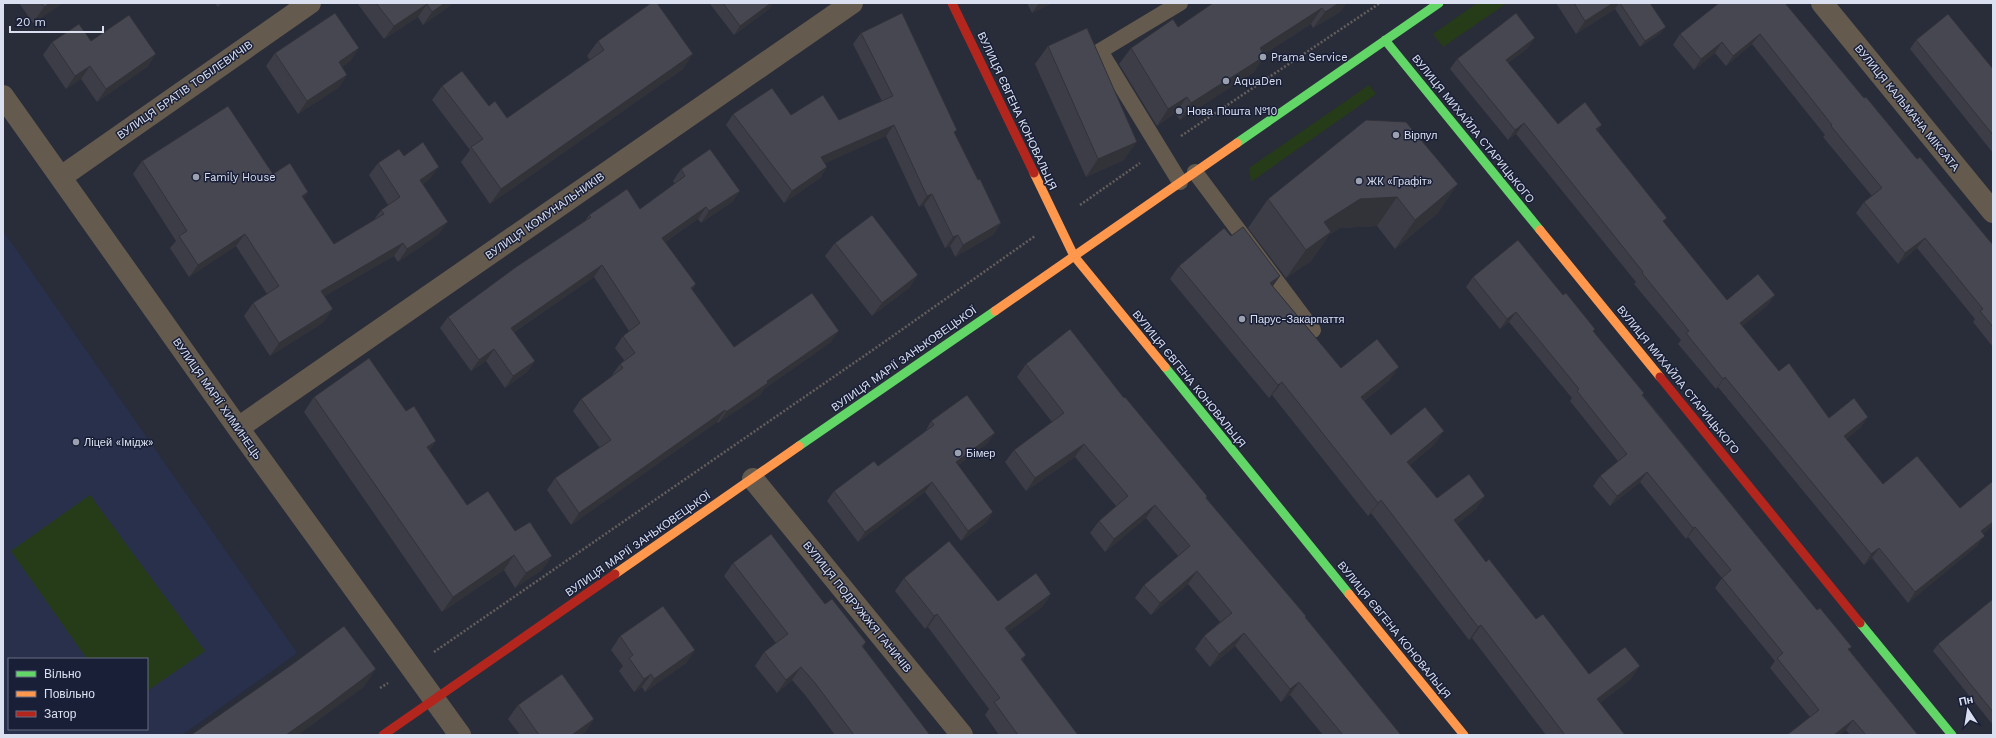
<svg xmlns="http://www.w3.org/2000/svg" width="1996" height="738" viewBox="0 0 1996 738" font-family="'Work Sans',sans-serif">
<style>
.built{fill:#28304b;fill-rule:evenodd}
.green{fill:#263b17}
.lines{fill:none;stroke-linecap:round;stroke-linejoin:round}
.path{stroke:#655f5b;stroke-width:2.5;stroke-dasharray:2 2;stroke-linecap:butt}
.lane{stroke:#645a4e;stroke-width:16}
.street{stroke:#645a4e;stroke-width:22}
.fast{stroke:#63d668;stroke-width:9}
.slow{stroke:#ff974d;stroke-width:9}
.jam{stroke:#b3261e;stroke-width:9}
.wall{fill:#3d3d47}
.shaded-wall{fill:#323239}
.building{fill:#474752;stroke:#323239}
.poi-dot{fill:#9ca1b0;stroke:#191f37;stroke-width:1.5}
.labels{text-anchor:middle;dominant-baseline:central;stroke-width:3;stroke-linejoin:round;paint-order:stroke}
.poi-label{font-size:11px;fill:#dae0f0;stroke:#191f37;text-anchor:start}
.street-label{font-size:11px;fill:#dae0f0;stroke:#191f37}
</style>
<rect width="100%" height="100%" fill="#292d3a"/>
<path class="built" d="M3 231 297 653 182 735H3ZM9 659H147V729H9Z"/>
<path class="green" d="M1477 3H1507L1443 47 1433 34Z
M1369 85 1376 94 1251 182 1249 168Z
M90 495 205 651 147 691V659H87L11 551Z"/>
<g class="lines">
<path class="path" d="M1181 136 1380 3
M1080 205 1140 163
M434 652 880 345 1035 236
M380 688 388 683"/>
<path class="lane" d="M1180 3 1100 51 1180 182
M1195 172 1313 330"/>
<path class="street" d="M1822 3 1993 212
M3 96 238 428 460 735
M61 177 310 3
M238 428 852 3
M753 479 962 735"/>
<path class="fast" d="M1385 40 1540 230
M1237 143 1439 3
M1165 367 1349 594
M799 446 995 311
M1860 623 1952 735"/>
<path class="slow" d="M1034 173 1074 256 1165 367
M1540 230 1660 377
M995 311 1237 143
M615 574 799 446
M1349 594 1464 735"/>
<path class="jam" d="M952 3 1034 173
M1660 377 1860 623
M383 735 615 574"/>
</g>
<path class="wall" d="M19 3H63L33 23Z
M215 3H223L218 7Z
M357 3H454L423 25 418 17 384 39Z
M711 3H773L769 9 734 35 710 4Z
M1027 3H1052L1032 13Z
M1346 3 1340 12 1313 28 1311 24 1264 54 1254 72 1180 120 1175 113 1157 126 1119 64 1131 48 1178 27Z
M1556 3H1650L1661 33 1640 47 1615 9 1576 34Z
M1719 3 1864 98 1917 159 1993 245V347L1973 322 1975 319 1917 248 1898 264 1856 213 1864 202 1872 196 1823 137 1825 135 1752 44 1726 66 1715 53 1694 70 1673 45 1680 34Z
M861 33 955 134 978 180 1001 223 993 235 955 257 950 246 945 248 924 205 919 207 886 136 825 163 827 167 820 178 784 203 726 125 733 114 791 115 839 120 882 101 853 44Z
M1916 40 1993 69V153L1910 49Z
M91 41 156 54 147 67 97 102 81 79 66 89 43 55 52 42Z
M598 41 683 69 490 204 461 162 470 150 432 100 442 86 489 106 507 118 590 60 587 56Z
M1048 46 1124 160 1086 177 1035 64Z
M359 48 350 61 342 67 347 75 338 88 298 114 266 66 275 53Z
M1528 48 1508 63 1558 124 1598 131 1664 223 1727 300 1775 295 1767 306 1742 326 1779 371 1829 418 1868 417 1861 427 1846 439 1883 484 1960 508 1983 534 1977 546 1908 603 1872 558 1864 565 1718 387 1716 389 1678 344 1681 340 1634 284 1636 282 1516 134 1508 140 1450 69 1457 59Z
M1366 120 1438 213 1395 249 1377 226 1340 228 1329 235 1311 261 1286 278 1248 228 1268 199Z
M404 156 430 179 423 184 439 234 398 262 394 256 324 296V322L270 356 244 316 253 303 267 294 236 246 189 277 170 248 176 241 133 174 142 161 273 174 308 192 303 199 334 244 373 221 381 210 388 205 369 175 378 163Z
M681 169 740 191 732 202 701 223 698 219 665 242 696 284 692 290 734 347 831 342 764 389 760 395 718 423 717 422 571 525 547 490 555 478 600 448 573 411 581 399 613 376 612 375 620 364 624 360 615 348 623 336 629 331 594 277 514 332 535 361 527 372 505 388 486 361 471 371 440 328 448 317 585 221 589 215 640 209 675 184 673 181Z
M1231 236 1341 368 1390 380 1364 401 1391 435 1435 444 1410 465 1437 498 1485 496 1476 509 1457 524 1486 562 1536 619 1589 674 1631 679 1600 703 1625 735H1546L1472 638 1469 640 1371 513 1368 516 1272 395 1269 398 1170 279 1179 266Z
M835 243 918 275 909 288 872 316 825 256Z
M1473 277 1594 332 1643 395 1918 735H1850L1846 730 1839 735H1787L1810 717 1770 668 1775 661 1715 588 1722 578 1688 537 1686 539 1640 482 1610 506 1593 486 1600 476 1618 461 1570 401 1572 398 1509 322 1500 329 1466 287Z
M1026 364 1124 398 1305 618 1401 735H1323L1290 695 1281 702 1235 646 1210 667 1195 649 1204 636 1220 622 1188 584 1151 615 1135 598 1144 585 1178 556 1146 518 1105 552 1090 533 1099 521 1116 506 1075 457 1026 491 1005 462 1014 450 1052 422 1017 377Z
M314 397 406 411 436 441 429 451 467 505 515 531 552 556 542 570 515 588 504 570 442 612 304 412Z
M931 421 988 443 958 465 986 523 961 541 925 492 858 542 827 501 834 491 878 466 925 432Z
M733 563 825 604 866 642 863 647 930 735H835L806 696 792 680 777 693 755 666 764 652 776 643 724 576Z
M904 578 998 601 1051 594 1042 607 1008 632 1026 655 1022 660 1078 735H999L985 715 989 709 928 627 925 629 895 591Z
M1993 599V725L1933 651 1938 644Z
M620 636 695 650 686 663 645 692 642 687 634 692 619 671 623 666 611 650Z
M518 705 594 719 585 732 581 735H520L508 719Z"/>
<path class="shaded-wall" d="M50 3H63L33 23 44 7Z
M220 3H223L218 7Z
M445 3H454L423 25 432 12Z
M771 3H773L769 9 734 35 740 26Z
M1039 3H1052L1032 13Z
M1339 3H1346L1340 12 1313 28 1325 12Z
M1613 3H1619L1615 9 1576 34 1585 21Z
M427 4 418 17 384 39 394 26Z
M1322 8 1311 24 1248 64 1260 48Z
M1666 27 1661 33 1640 47 1645 41Z
M1760 34 1752 44 1726 66 1733 56Z
M1535 38 1528 48 1498 70 1506 60Z
M1722 42 1715 53 1694 70 1701 59Z
M359 48 350 61 330 75 339 62Z
M156 54 147 67 97 102 106 89Z
M693 54 683 69 490 204 501 189Z
M1265 56 1254 72 1180 120 1191 103Z
M90 66 81 79 66 89 75 76Z
M347 75 338 88 298 114 307 101Z
M1187 97 1175 113 1157 126 1168 109Z
M1524 123 1516 134 1508 140 1515 130Z
M894 125 886 136 813 169 821 157Z
M1602 125 1595 135 1596 129Z
M1137 142 1124 160 1086 177 1098 159Z
M439 167 430 179 411 193 420 180Z
M827 167 820 178 784 203 792 191Z
M1458 184 1438 213 1395 249 1415 220Z
M740 191 732 202 701 223 709 211Z
M308 192 299 205 302 196Z
M932 194 924 205 919 207 927 196Z
M1397 197 1377 226 1340 228 1329 235 1311 261 1286 278 1306 250 1324 222 1360 199Z
M706 207 698 219 654 249 662 238Z
M448 222 439 234 398 262 407 249Z
M1001 223 993 235 955 257 963 245Z
M245 234 236 246 189 277 198 265Z
M958 235 950 246 945 248 953 237Z
M1925 238 1917 248 1898 264 1905 253Z
M403 243 394 256 312 304 321 291Z
M602 265 594 277 503 339 511 328Z
M918 275 909 288 872 316 882 303Z
M1280 276 1271 289 1270 283Z
M696 284 688 295 691 288Z
M1775 295 1767 306 1733 334 1740 323Z
M333 309 324 322 270 356 279 343Z
M1516 312 1509 322 1500 329 1507 319Z
M839 331 831 342 764 389 760 395 718 423 726 412 767 381Z
M494 349 486 361 471 371 479 360Z
M535 361 527 372 505 388 513 376Z
M1399 367 1390 380 1352 410 1361 397Z
M1725 377 1718 387 1716 389 1723 379Z
M1282 382 1272 395 1269 398 1278 385Z
M725 410 717 422 571 525 579 513Z
M1868 417 1861 427 1837 447 1844 436Z
M1444 431 1435 444 1398 475 1407 462Z
M995 433 988 443 949 472 956 462Z
M436 441 425 456 427 447Z
M1084 444 1075 457 1026 491 1035 478Z
M1647 472 1640 482 1610 506 1617 496Z
M932 482 925 492 858 542 865 532Z
M1485 496 1476 509 1445 533 1454 520Z
M1381 500 1371 513 1368 516 1378 503Z
M1155 505 1146 518 1105 552 1114 539Z
M993 512 986 523 961 541 968 531Z
M1993 522V526L1974 542 1981 531Z
M1695 527 1688 537 1686 539 1693 528Z
M1985 536 1977 546 1908 603 1915 592Z
M1879 548 1872 558 1864 565 1871 554Z
M514 555 504 570 442 612 453 597Z
M552 556 542 570 515 588 526 573Z
M1197 571 1188 584 1151 615 1160 603Z
M1051 594 1042 607 996 641 1005 628Z
M937 614 928 627 925 629 934 616Z
M1481 625 1472 638 1469 640 1478 627Z
M1244 633 1235 646 1210 667 1219 654Z
M695 650 686 663 645 692 654 679Z
M1640 666 1631 679 1588 712 1597 699Z
M801 667 792 680 777 693 786 680Z
M376 669 364 687 308 728 299 735H286Z
M651 674 642 687 634 692 644 679Z
M1299 682 1290 695 1281 702 1290 689Z
M594 719 585 732 581 735H572Z
M1853 720 1846 730 1839 735H1834Z"/>
<path class="building" d="M42 3H50L44 7Z
M376 3H445L432 12 427 4 394 26Z
M651 3H657L693 54 501 189 471 147 483 139 442 86 462 71 489 106 495 101 507 118 604 50 598 41Z
M723 3H771L740 26Z
M1213 3H1339L1325 12 1322 8 1260 48 1265 56 1191 103 1187 97 1168 109 1131 48 1173 19 1178 27Z
M1574 3H1613L1585 21Z
M1620 3H1650L1666 27 1645 41Z
M1719 3H1785L1864 98 1866 97 1917 159 1920 157 1993 245V327L1980 311 1983 309 1925 238 1905 253 1864 202 1882 188 1831 126 1832 125 1760 34 1733 56 1722 42 1701 59 1680 34Z
M335 13 359 48 339 62 347 75 307 101 275 53Z
M902 13 957 130 954 132 978 180 980 179 1001 223 963 245 958 235 953 237 932 194 927 196 894 125 821 157 827 167 792 191 733 114 772 88 791 115 823 95 839 120 893 96 861 33Z
M1516 13 1535 38 1506 60 1558 124 1585 102 1602 125 1596 129 1667 218 1663 221 1727 300 1758 274 1775 295 1740 323 1779 371 1789 363 1829 418 1854 398 1868 417 1844 436 1883 484 1917 456 1960 508 1993 481V522L1981 531 1985 536 1915 592 1879 548 1871 554 1725 377 1723 379 1686 333 1689 331 1642 273 1643 272 1524 123 1515 130 1457 59Z
M1948 14 1993 69V135L1916 40Z
M129 15 156 54 106 89 90 66 75 76 52 42 79 24 91 41Z
M1087 28 1137 142 1098 159 1048 46Z
M228 106 273 174 290 163 308 192 302 196 334 244 384 214 381 210 400 197 378 163 399 149 404 156 423 142 439 167 420 180 448 222 407 249 403 243 321 291 333 309 279 343 253 303 279 286 245 234 198 265 179 236 187 231 142 161Z
M1366 120 1406 122 1458 184 1415 220 1397 197 1360 199 1324 222 1331 232 1306 250 1268 199Z
M710 149 740 191 709 211 706 207 662 238 696 284 691 288 734 347 812 293 839 331 767 381 768 383 726 412 725 410 579 513 555 478 611 440 581 399 623 368 620 364 635 353 623 336 640 323 602 265 511 328 535 361 513 376 494 349 479 360 448 317 516 267 591 217 589 215 627 189 640 209 685 176 681 169Z
M872 215 918 275 882 303 835 243Z
M1243 227 1280 276 1270 283 1341 368 1377 339 1399 367 1361 397 1391 435 1425 407 1444 431 1407 462 1437 498 1469 474 1485 496 1454 520 1486 562 1489 559 1536 619 1543 614 1589 674 1625 647 1640 666 1597 699 1625 735H1565L1481 625 1478 627 1381 500 1378 503 1282 382 1278 385 1179 266 1224 228 1231 236Z
M1518 240 1563 295 1566 293 1595 329 1593 331 1644 393 1642 395 1817 610 1820 608 1852 647 1848 649 1918 735H1866L1853 720 1834 735H1787L1819 710 1777 658 1783 653 1722 578 1731 570 1695 527 1693 528 1647 472 1617 496 1600 476 1627 454 1577 391 1579 389 1516 312 1507 319 1473 277Z
M1070 329 1124 398 1125 397 1207 496 1206 498 1306 616 1305 617 1401 735H1343L1299 682 1290 689 1244 633 1219 654 1204 636 1232 613 1197 571 1160 603 1144 585 1190 546 1155 505 1114 539 1099 521 1128 496 1084 444 1035 478 1014 450 1064 413 1026 364Z
M369 358 406 411 414 406 436 441 427 447 467 505 488 491 515 531 530 522 552 556 526 573 514 555 453 597 314 397Z
M967 395 995 433 956 462 993 512 968 531 932 482 865 532 834 491 874 461 878 466 934 425 931 421Z
M771 534 825 604 832 599 866 642 862 646 930 735H854L815 683 801 667 786 680 764 652 788 634 733 563Z
M949 541 998 601 1036 573 1051 594 1005 628 1026 655 1021 659 1078 735H1018L994 702 1000 698 937 614 934 616 904 578Z
M1993 599V712L1938 644Z
M663 606 695 650 654 679 651 674 644 679 629 658 633 655 620 636Z
M344 626 376 669 320 711 286 735H191L294 663Z
M562 674 594 719 572 735H539L518 705Z"/>
<g class="poi-dot">
<circle cx="1263" cy="57" r="4"/>
<circle cx="1226" cy="81" r="4"/>
<circle cx="1179" cy="111" r="4"/>
<circle cx="1396" cy="135" r="4"/>
<circle cx="196" cy="177" r="4"/>
<circle cx="1359" cy="181" r="4"/>
<circle cx="1242" cy="319" r="4"/>
<circle cx="76" cy="442" r="4"/>
<circle cx="958" cy="453" r="4"/>
</g>
<g class="labels">
<g class="poi-label">
<text x="1271" y="57">Prama Service</text>
<text x="1234" y="81">AquaDen</text>
<text x="1187" y="111">Нова Пошта №10</text>
<text x="1404" y="135">Вірпул</text>
<text x="204" y="177">Family House</text>
<text x="1367" y="181">ЖК «Графіт»</text>
<text x="1250" y="319">Парус-Закарпаття</text>
<text x="84" y="442">Ліцей «Імідж»</text>
<text x="966" y="453">Бімер</text>
</g>
<g class="street-label">
<text transform="translate(185 90) rotate(-35)">ВУЛИЦЯ БРАТІВ ТОБІЛЕВИЧІВ</text>
<text transform="translate(1907 108) rotate(51)">ВУЛИЦЯ КАЛЬМАНА МІКСАТА</text>
<text transform="translate(1017 111) rotate(65)">ВУЛИЦЯ ЄВГЕНА КОНОВАЛЬЦЯ</text>
<text transform="translate(1473 129) rotate(51)">ВУЛИЦЯ МИХАЙЛА СТАРИЦЬКОГО</text>
<text transform="translate(545 216) rotate(-35)">ВУЛИЦЯ КОМУНАЛЬНИКІВ</text>
<text transform="translate(904 359) rotate(-35)">ВУЛИЦЯ МАРІЇ ЗАНЬКОВЕЦЬКОЇ</text>
<text transform="translate(1189 379) rotate(51)">ВУЛИЦЯ ЄВГЕНА КОНОВАЛЬЦЯ</text>
<text transform="translate(1678 380) rotate(51)">ВУЛИЦЯ МИХАЙЛА СТАРИЦЬКОГО</text>
<text transform="translate(217 399) rotate(55)">ВУЛИЦЯ МАРІЇ ХИМИНЕЦЬ</text>
<text transform="translate(638 544) rotate(-35)">ВУЛИЦЯ МАРІЇ ЗАНЬКОВЕЦЬКОЇ</text>
<text transform="translate(857 607) rotate(51)">ВУЛИЦЯ ПОДРУЖЖЯ ГАНИЧІВ</text>
<text transform="translate(1394 630) rotate(51)">ВУЛИЦЯ ЄВГЕНА КОНОВАЛЬЦЯ</text>
</g>
</g>
<rect width="1996" height="738" fill="none" stroke="#dae0f0" stroke-width="8"/>
<rect x="8" y="658" width="140" height="72" fill="#191f37" stroke="#666c81"/>
<rect x="16" y="671" width="20" height="6" fill="#63d668" stroke="#666c81"/>
<text x="44" y="678" font-size="12" fill="#dae0f0">Вільно</text>
<rect x="16" y="691" width="20" height="6" fill="#ff974d" stroke="#666c81"/>
<text x="44" y="698" font-size="12" fill="#dae0f0">Повільно</text>
<rect x="16" y="711" width="20" height="6" fill="#b3261e" stroke="#666c81"/>
<text x="44" y="718" font-size="12" fill="#dae0f0">Затор</text>
<g transform="translate(1968 710) rotate(348)" stroke="#191f37" stroke-width="3" paint-order="stroke">
<path d="M0-3L7 15L0 10L-7 15Z" fill="#dae0f0"/>
<text y="-6" font-size="11" font-weight="bold" text-anchor="middle" fill="#dae0f0">Пн</text>
</g>
<path d="M10 26v6h93v-6" fill="none" stroke="#dae0f0" stroke-width="2"/>
<text x="16" y="26" font-size="12" fill="#dae0f0" stroke="#191f37" stroke-width="3" paint-order="stroke">20 m</text>
</svg>
